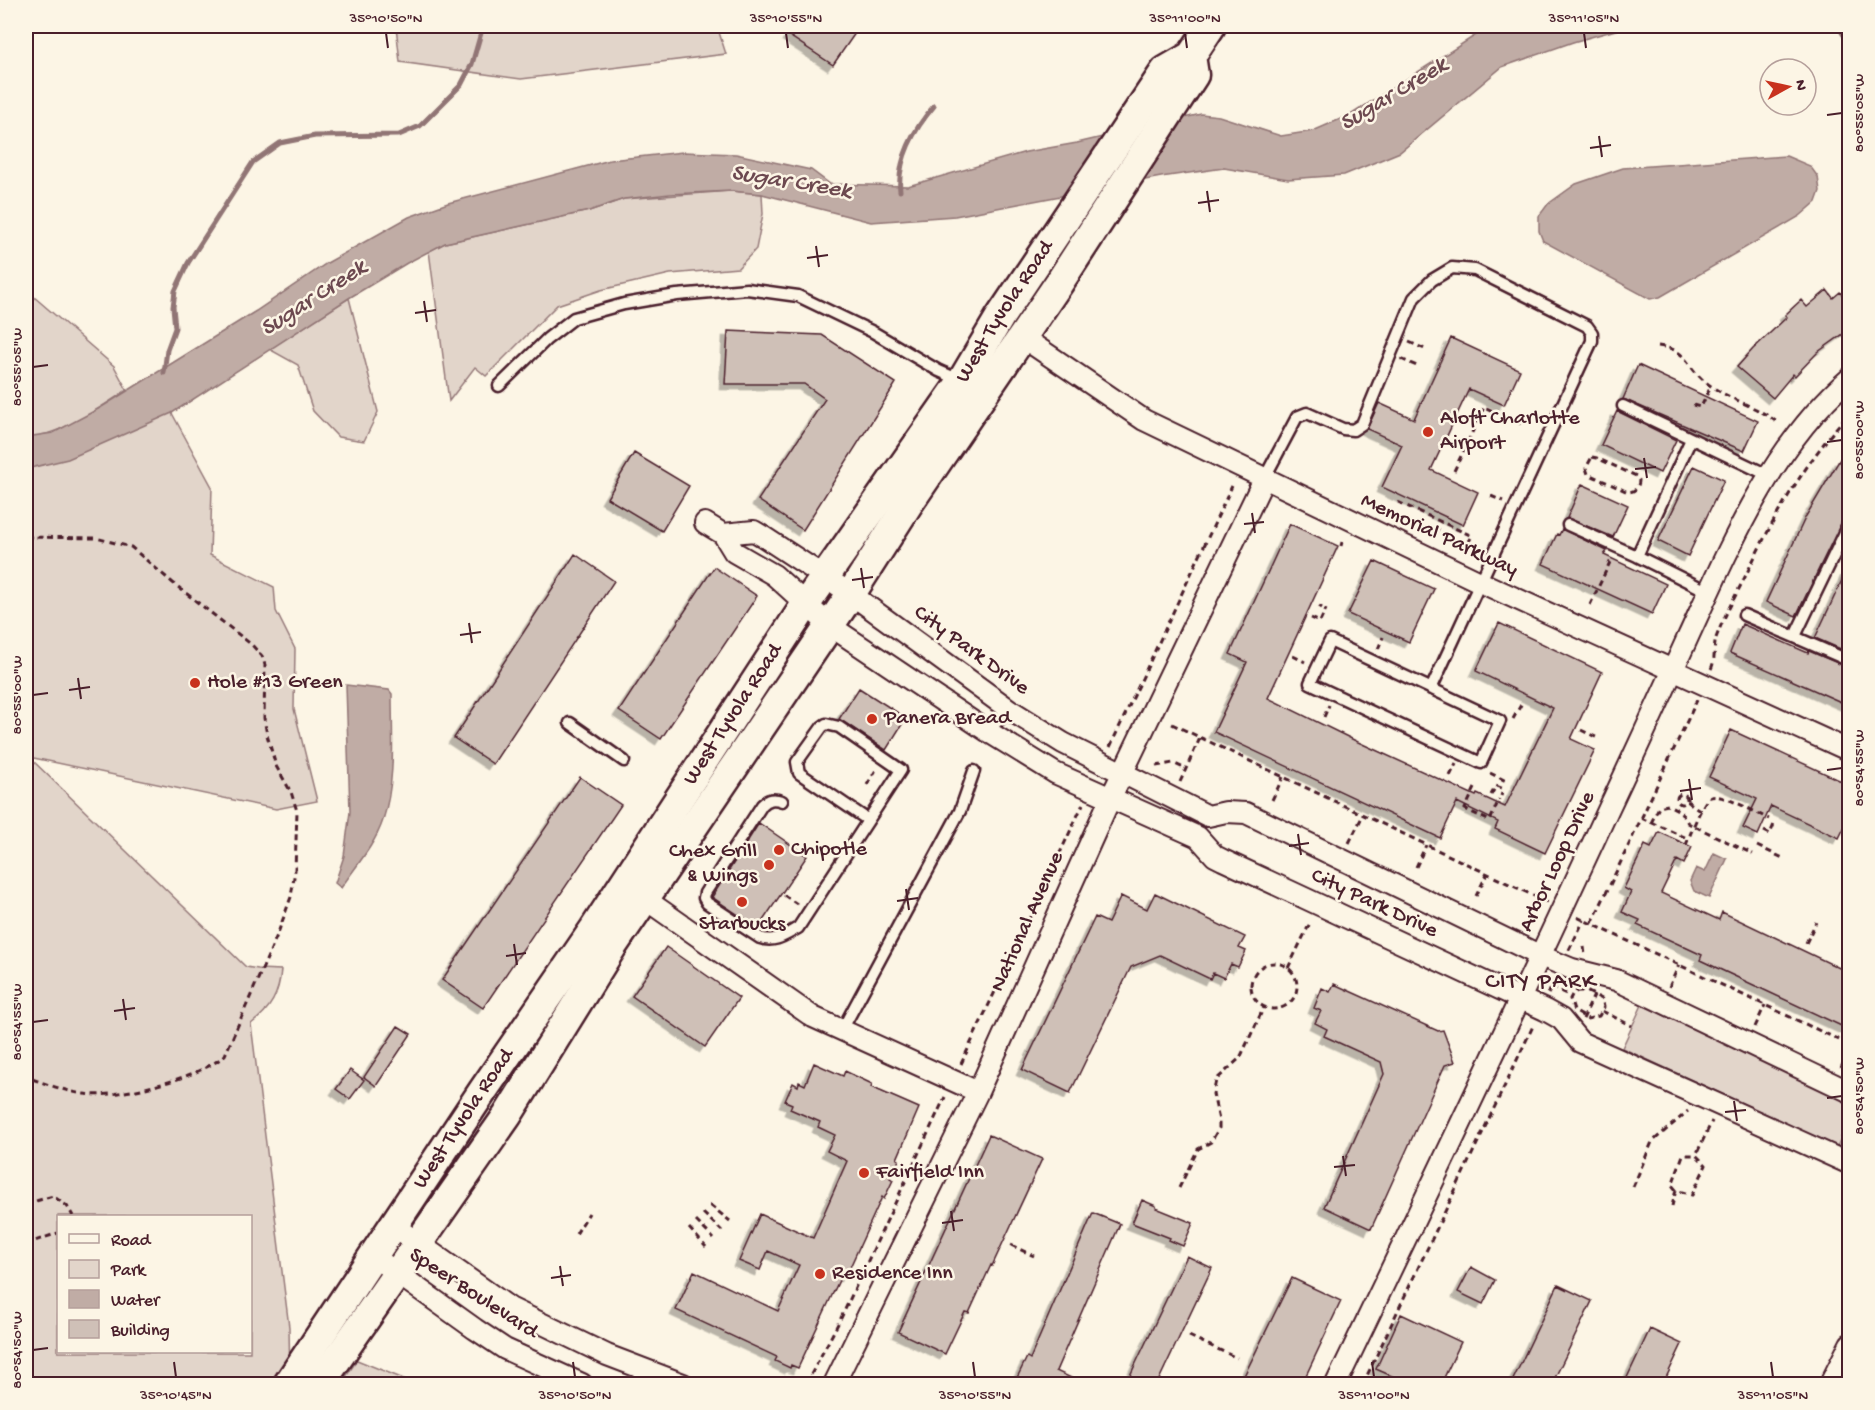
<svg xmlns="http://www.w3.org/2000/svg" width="1875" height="1410" viewBox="0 0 1875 1410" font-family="'Gochi Hand',sans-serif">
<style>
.green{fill:#e2d5ca;stroke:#967a7a;stroke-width:1.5;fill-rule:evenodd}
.water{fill:#c0aca5;stroke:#917474;stroke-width:1.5}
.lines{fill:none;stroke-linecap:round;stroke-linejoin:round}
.stream{stroke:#917474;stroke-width:5}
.building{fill:#cfc0b7;stroke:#4a1f2b;stroke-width:1.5;filter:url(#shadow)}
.service-casing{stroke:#4a1f2b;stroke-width:15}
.minor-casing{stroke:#4a1f2b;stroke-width:24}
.secondary-casing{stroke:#4a1f2b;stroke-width:33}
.path{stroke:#4a1f2b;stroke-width:3;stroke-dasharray:6 4.5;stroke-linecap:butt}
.service{stroke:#fcf5e5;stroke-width:10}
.minor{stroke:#fcf5e5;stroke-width:20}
.secondary{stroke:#fcf5e5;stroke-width:28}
.ticks{fill:none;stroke:#4a1f2b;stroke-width:2}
.poi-dot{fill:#c8321e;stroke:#fcf5e5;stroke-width:2}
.labels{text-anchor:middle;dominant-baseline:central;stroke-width:5;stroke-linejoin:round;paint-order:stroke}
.street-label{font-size:22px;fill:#4a1f2b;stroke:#fcf5e5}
.poi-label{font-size:22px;fill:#4a1f2b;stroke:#fcf5e5;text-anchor:start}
.water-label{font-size:24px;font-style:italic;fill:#6d4950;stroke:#fcf5e5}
.neighbourhood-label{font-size:24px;letter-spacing:1.5px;fill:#4a1f2b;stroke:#fcf5e5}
.neatline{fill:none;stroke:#4a1f2b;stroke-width:2}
.ticks-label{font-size:15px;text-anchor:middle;fill:#4a1f2b}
</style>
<defs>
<filter id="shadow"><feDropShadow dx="-5.5" dy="5.5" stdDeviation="0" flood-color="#0004"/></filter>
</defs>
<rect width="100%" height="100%" fill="#fcf5e5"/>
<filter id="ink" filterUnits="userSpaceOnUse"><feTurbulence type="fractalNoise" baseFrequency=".0167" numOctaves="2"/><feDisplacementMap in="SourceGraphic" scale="12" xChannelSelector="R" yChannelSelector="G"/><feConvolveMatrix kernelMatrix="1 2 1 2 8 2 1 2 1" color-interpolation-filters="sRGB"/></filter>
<g filter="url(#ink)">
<path class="green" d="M396 26H717L726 54 521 79 400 62Z
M731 191 762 194 763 214 756 249 738 268 670 274 601 290 557 305 486 376 475 367 449 401 429 251 445 243 589 211 624 199Z
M26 290 114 366 127 390C99 408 59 437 26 437Z
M349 298 378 412 364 441 338 437 313 411 298 365 269 349Z
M161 393 212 487 210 555 274 587 276 611 295 649 294 709 317 801 276 809 29 757 246 967 258 969 281 970C279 994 271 1009 251 1024L289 1327 290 1384H26V446ZM58 1216H250V1352H58Z
M1642 1005 1849 1101V1119L1837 1147 1622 1048Z
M357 1360 416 1384H341Z"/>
<path class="water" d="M1490 26H1630L1573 42 1502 67 1400 152 1344 175 1288 179 1224 168 1161 177 955 216 871 222 762 194 731 191 670 194 624 199 589 211 445 243 407 263 349 298 172 413 68 459 26 469V437L53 433 100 408 256 311 327 263 409 217 448 203 610 160 683 152 736 154 811 170 830 184 908 186 1026 152 1077 143 1201 114 1219 116 1281 136 1313 131 1352 114Z
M1786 156 1810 166 1818 177 1820 191 1816 202 1800 216 1660 297 1650 299 1543 241 1539 231V216L1548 204 1576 184 1623 168Z
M346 685 389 690 392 694C392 736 396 780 383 820 375 845 355 867 341 888L335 883 344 856 350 812Z
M1714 853 1727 859 1709 898 1694 891 1690 881 1696 868 1705 872Z"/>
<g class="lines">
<path class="stream" d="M1838 26 1850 44
M900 191C897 160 914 129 934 106
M164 373 167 350 175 328 173 307 175 291 188 263 253 162 280 143 315 136 399 135 420 126 461 85 472 64 483 26
M78 1384 79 1383 81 1384"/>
</g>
<path class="building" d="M795 26H860L833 65 788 35Z
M1827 290 1833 298 1840 292 1850 304V329L1818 352 1795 376 1793 374 1773 398 1737 367 1753 349 1787 317 1785 315 1801 300 1807 307Z
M728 331 822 335 896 383 803 530 758 500 825 399 804 384H725Z
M1451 338 1520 370 1504 405 1469 389 1431 470 1478 492 1463 525 1382 487 1402 445 1367 429 1379 403 1414 419Z
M1638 365 1758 421 1744 451 1623 399Z
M1617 411 1676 440 1660 473 1601 445Z
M634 453 689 486 662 531 607 498Z
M1840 459 1850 463V515L1843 519 1796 616 1766 602 1806 516Z
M1694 466 1724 480 1688 556 1658 541Z
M1582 484 1628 505 1613 537 1567 518Z
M1290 524 1338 546 1268 698 1358 742 1476 796 1477 794 1505 807 1553 708 1476 671 1499 623 1602 672 1571 739 1595 750 1545 853 1495 829 1498 822 1457 802 1440 838 1214 732 1247 662 1230 654Z
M1562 529 1607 551 1604 555 1666 584 1652 614 1543 564 1557 534 1559 535Z
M575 554 614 581 493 764 454 738Z
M1374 561 1434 589 1409 642 1348 614Z
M1850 563V653L1815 638Z
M714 567 757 596 661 739 619 711Z
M1742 624 1808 653 1809 651 1850 668V706L1730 653Z
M859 688 906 718 886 750 839 719Z
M1731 730 1850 785V816L1839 838 1771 806 1758 835 1743 828 1757 799 1709 777Z
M580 777 621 805 483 1008 442 980Z
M759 823 807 856 758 928 712 897Z
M1659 832 1692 847 1684 864 1677 860 1661 893 1719 920 1722 912 1850 973V1030L1700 960 1702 955 1637 925 1640 920 1622 912 1631 892 1624 888 1645 845 1651 848Z
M1155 893 1245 937 1239 948 1246 951 1238 967 1231 964 1224 978 1213 973 1210 979 1160 955 1131 967 1070 1093 1022 1070 1095 917 1108 923 1121 896 1147 909Z
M666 947 739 998 705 1047 632 996Z
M1334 984 1438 1031 1443 1030 1455 1062 1445 1065 1371 1229 1324 1207 1384 1074 1381 1062 1324 1036 1327 1029 1315 1023 1321 1011 1314 1008 1322 988 1330 992Z
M398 1026 411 1034 376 1086 364 1077Z
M814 1063 843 1076 845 1071 872 1084 871 1087 919 1108 897 1159 899 1160 890 1178 893 1180 884 1199 882 1197 846 1276 842 1274 798 1368 791 1365 790 1368 775 1361 777 1357 676 1310 694 1271 778 1311 799 1265 768 1251 760 1270 739 1261 760 1214 813 1238 847 1161 827 1151 835 1135 818 1127 820 1122 790 1109 792 1104 785 1101 793 1083 798 1086 799 1082 805 1085Z
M350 1070 364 1080 350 1099 336 1089Z
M989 1135 1042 1159 992 1266 991 1265 969 1313 965 1312 945 1354 898 1332Z
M1142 1200 1156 1206V1208L1193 1223 1183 1246 1169 1240 1170 1238 1132 1223Z
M1093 1213 1120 1224 1056 1371 1084 1384H1014L1027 1357 1030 1359Z
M1187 1256 1212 1268 1157 1384H1126Z
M1471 1267 1495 1280 1483 1304 1458 1292Z
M1292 1278 1341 1301 1302 1384H1240Z
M1558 1285 1592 1301 1552 1384H1511Z
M1401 1314 1461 1342 1441 1384H1410L1376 1369Z
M1650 1329 1682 1344 1663 1384H1624Z"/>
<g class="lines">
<defs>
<path id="service" d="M499 386 547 339 574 318 624 304 677 295 747 289 798 296 873 332 939 371 962 381
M1623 406 1770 476
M1264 479 1297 417 1307 413 1343 429 1353 430 1362 424 1414 298 1432 280 1452 268 1475 270 1587 326 1592 333V341L1431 689
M1568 525 1637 556 1709 592
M1637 556 1691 439
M1744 615 1850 661
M1795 636 1850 522
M1330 641 1500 721 1481 763 1310 683Z
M570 723 624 761
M987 731 1010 710
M782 801C773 798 768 799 762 805L705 893 704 898 707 903 760 938C775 943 785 935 798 928L901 770 839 727 826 724 822 727 797 762 799 773 868 820
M842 1030 960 811 974 771"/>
<path id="minor" d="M1022 337 1144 420 1480 582 1850 751
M705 523 723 534 734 552 774 575 829 625 987 731 1055 773 1198 837 1215 856 1223 860 1545 1010 1561 1019 1580 1042 1850 1164
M723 534 754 531 764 537 851 594 1010 710 1063 743 1208 816 1226 812 1246 813 1541 956 1572 969 1616 980 1850 1092
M645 899 813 1017 978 1092
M394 1226 510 1308 607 1355 683 1384
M373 1256 475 1329 505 1349 582 1384
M834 1384 978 1092 1110 799 1264 479
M1336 1384C1428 1193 1520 1001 1609 808 1636 751 1662 694 1688 637 1730 546 1772 445 1850 378
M1830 1384 1850 1344"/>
<g id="secondary">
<path id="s1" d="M288 1384 482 1092 594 929 806 604 962 381 1000 317 1165 71 1191 56 1211 26"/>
<path d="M320 1384 507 1116 612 947 851 594 909 503 1059 283 1194 75 1191 56"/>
</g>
</defs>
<use href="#service" class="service-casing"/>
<use href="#minor" class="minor-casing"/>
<use href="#secondary" class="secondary-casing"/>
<path class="path" d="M1409 342 1427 350
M1658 346C1686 349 1684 362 1701 378 1723 399 1755 404 1778 423
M1401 359 1419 367
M1693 405 1700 407 1702 405 1711 386
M1592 457 1597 458 1636 476 1639 480C1639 487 1635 492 1628 492L1588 474 1586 468Z
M1454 471 1484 407 1524 425
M1491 496 1503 501
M1398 502 1472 536
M1436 533 1441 522
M26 537 96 538 131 547 173 583 252 645 262 656 265 665 264 718 267 735 276 766 291 792 297 811 295 870 291 897 278 933 225 1055C200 1078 117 1099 84 1094 64 1091 44 1083 26 1077
M1469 541 1471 538
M1341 546 1342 542
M1590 605 1611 560
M1319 606 1322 608
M1311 618 1320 622 1326 609
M1378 649 1383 637
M1293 656 1305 662
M1711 669C1716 659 1713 648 1716 638 1724 616 1736 595 1746 575 1774 516 1806 461 1850 412
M1324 717 1329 705
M1513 719 1522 703
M1172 724 1547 902
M1581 730 1600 739
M1110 747 1232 486
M1156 766 1173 763 1186 769
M1490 773 1508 782
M1450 776 1456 764
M1180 782 1200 738
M867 785 876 770
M1475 788 1465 809 1490 821 1499 799
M1677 799a5 5 0 1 1 10 0a5 5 0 1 1-10 0Z
M1491 795 1496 786 1504 789
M1501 796 1502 793
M1272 800 1283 777
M1687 801 1701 811
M1641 818 1689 839
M1651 823 1659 807 1668 805 1680 811 1688 823 1753 854
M1764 831 1770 834 1775 822
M1349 843 1363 815
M1686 845C1690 835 1702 803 1709 798 1718 790 1758 814 1769 819
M1757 846 1783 858
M1416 867 1426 845
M1326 890 1334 874
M784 895 797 904
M1476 896 1487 874
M1577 917 1850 1045
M1592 923 1697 700
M1806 943 1816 922
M1584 947 1585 955
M1569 950 1584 920
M1251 986a23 23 0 1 1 46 0a23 23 0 1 1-46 0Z
M1288 968 1311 921
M1551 987 1571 996
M1669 987 1679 965
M1577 991H1586L1602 999 1604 1007 1599 1016 1588 1019 1574 1011 1570 999 1572 995Z
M1548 994 1555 981
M1602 1011 1632 1026
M1583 1019 1594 995
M1755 1027 1765 1005
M961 1064 1083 804
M1841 1068 1850 1050
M1846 1126 1850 1128
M1633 1187 1652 1142 1688 1111
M1179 1188 1195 1155 1198 1149 1211 1142 1219 1128V1120L1213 1094 1216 1080 1240 1058 1264 1007
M1676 1190 1672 1185 1683 1155H1696
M26 1204 53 1196 67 1206 73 1216
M710 1205 730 1221
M1672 1206 1676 1190 1692 1195 1706 1165 1696 1155 1712 1121
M703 1213 722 1231
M696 1221 714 1239
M689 1228 706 1247
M576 1234 589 1213
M26 1244 58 1233
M1011 1245 1034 1256
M1189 1336 1237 1358
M806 1384 841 1318 945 1097
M1363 1384 1534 1024"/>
<use href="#service" class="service"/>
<use href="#minor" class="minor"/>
<use href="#secondary" class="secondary"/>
</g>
</g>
<path class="ticks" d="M386 33 388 48M786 33 788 48M1185 33 1187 48M1584 33 1586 48M1827 115 1842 113M1599 136 1602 157M1590 148 1611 145M1207 191 1210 212M1198 203 1219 200M816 246 819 267M807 258 828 255M424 301 427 322M415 313 436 310M33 367 48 365M1827 442 1842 440M1644 458 1647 478M1635 469 1656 467M1252 513 1255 533M1244 524 1264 522M861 568 864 588M852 580 873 577M469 623 472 643M460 635 481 632M78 678 81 699M69 690 90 687M33 695 48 693M1827 770 1842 768M1689 779 1692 800M1680 791 1701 788M1298 834 1301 855M1289 846 1309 843M906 889 909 910M897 901 918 898M514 944 517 965M506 956 526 953M123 999 126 1020M114 1011 135 1008M33 1022 48 1020M1827 1098 1842 1096M1734 1101 1737 1121M1725 1112 1746 1110M1343 1156 1346 1176M1334 1167 1355 1165M951 1211 954 1231M942 1223 963 1220M560 1266 563 1286M551 1278 571 1275M33 1350 48 1348M174 1362 176 1377M573 1362 575 1377M973 1362 975 1377M1372 1362 1374 1377M1771 1362 1773 1377"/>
<g class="poi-dot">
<circle cx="1428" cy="432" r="6"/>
<circle cx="195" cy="683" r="6"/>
<circle cx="872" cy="719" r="6"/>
<circle cx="779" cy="850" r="6"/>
<circle cx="769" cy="865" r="6"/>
<circle cx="742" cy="902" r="6"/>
<circle cx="864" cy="1173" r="6"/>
<circle cx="820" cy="1274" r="6"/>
</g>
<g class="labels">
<g class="street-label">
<text stroke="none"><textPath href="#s1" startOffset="1290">West Tyvola Road</textPath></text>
<text transform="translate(1439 536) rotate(25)">Memorial Parkway</text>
<text transform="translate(971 651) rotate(36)">City Park Drive</text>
<text stroke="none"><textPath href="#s1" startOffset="804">West Tyvola Road</textPath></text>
<text transform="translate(1558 862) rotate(-65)">Arbor Loop Drive</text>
<text transform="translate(1374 904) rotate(25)">City Park Drive</text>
<text transform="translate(1028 922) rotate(-66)">National Avenue</text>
<text stroke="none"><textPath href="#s1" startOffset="318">West Tyvola Road</textPath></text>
<text transform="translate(473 1294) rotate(33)">Speer Boulevard</text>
</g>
<g class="poi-label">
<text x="1440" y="419">Aloft Charlotte<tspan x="1440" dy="25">Airport</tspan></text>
<text x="207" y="683">Hole #13 Green</text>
<text x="884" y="719">Panera Bread</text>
<text x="791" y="850">Chipotle</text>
<text x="757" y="852" text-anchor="end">Chex Grill<tspan x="757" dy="25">&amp; Wings</tspan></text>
<text x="742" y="925" text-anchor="middle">Starbucks</text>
<text x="876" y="1173">Fairfield Inn</text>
<text x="832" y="1274">Residence Inn</text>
</g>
<g class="water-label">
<text transform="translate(1394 95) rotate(-31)">Sugar Creek</text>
<text transform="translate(791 183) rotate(9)">Sugar Creek</text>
<text transform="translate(314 299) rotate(-33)">Sugar Creek</text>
</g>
<g class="neighbourhood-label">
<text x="1541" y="982">CITY PARK</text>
</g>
</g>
<rect width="1875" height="1410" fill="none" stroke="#fcf5e5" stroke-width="66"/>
<rect x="57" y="1215" width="195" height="138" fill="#fcf5e5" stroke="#b59f9b" stroke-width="1.5"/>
<rect x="69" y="1234" width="30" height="9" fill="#fcf5e5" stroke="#b59f9b" stroke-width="1.5"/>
<text x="111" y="1245" font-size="18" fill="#4a1f2b">Road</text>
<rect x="69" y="1260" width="30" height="18" fill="#e2d5ca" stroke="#b59f9b" stroke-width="1.5"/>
<text x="111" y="1275" font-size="18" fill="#4a1f2b">Park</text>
<rect x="69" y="1290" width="30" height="18" fill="#c0aca5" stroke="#b59f9b" stroke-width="1.5"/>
<text x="111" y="1305" font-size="18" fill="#4a1f2b">Water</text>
<rect x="69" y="1320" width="30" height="18" fill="#cfc0b7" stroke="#b59f9b" stroke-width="1.5"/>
<text x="111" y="1335" font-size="18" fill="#4a1f2b">Building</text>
<g transform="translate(1788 87) rotate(82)"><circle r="28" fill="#fcf5e5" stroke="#b59f9b" stroke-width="1.5"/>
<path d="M0-4.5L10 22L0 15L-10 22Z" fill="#c8321e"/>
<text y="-9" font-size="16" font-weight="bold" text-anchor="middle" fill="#4a1f2b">N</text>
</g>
<rect x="33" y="33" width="1809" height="1344" class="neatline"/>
<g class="ticks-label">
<text x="386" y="22">35°10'50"N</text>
<text x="786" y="22">35°10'55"N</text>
<text x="1185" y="22">35°11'00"N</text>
<text x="1584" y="22">35°11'05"N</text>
<text transform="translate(1858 113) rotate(-90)" y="5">80°55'05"W</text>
<text transform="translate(16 367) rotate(-90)" y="5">80°55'05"W</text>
<text transform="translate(1858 440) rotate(-90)" y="5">80°55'00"W</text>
<text transform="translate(16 695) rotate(-90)" y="5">80°55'00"W</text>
<text transform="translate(1858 768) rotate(-90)" y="5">80°54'55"W</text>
<text transform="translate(16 1022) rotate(-90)" y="5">80°54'55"W</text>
<text transform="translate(1858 1096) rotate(-90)" y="5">80°54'50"W</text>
<text transform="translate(16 1350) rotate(-90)" y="5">80°54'50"W</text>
<text x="176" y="1399">35°10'45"N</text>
<text x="575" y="1399">35°10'50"N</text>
<text x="975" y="1399">35°10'55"N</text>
<text x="1374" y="1399">35°11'00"N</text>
<text x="1773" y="1399">35°11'05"N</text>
</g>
</svg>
